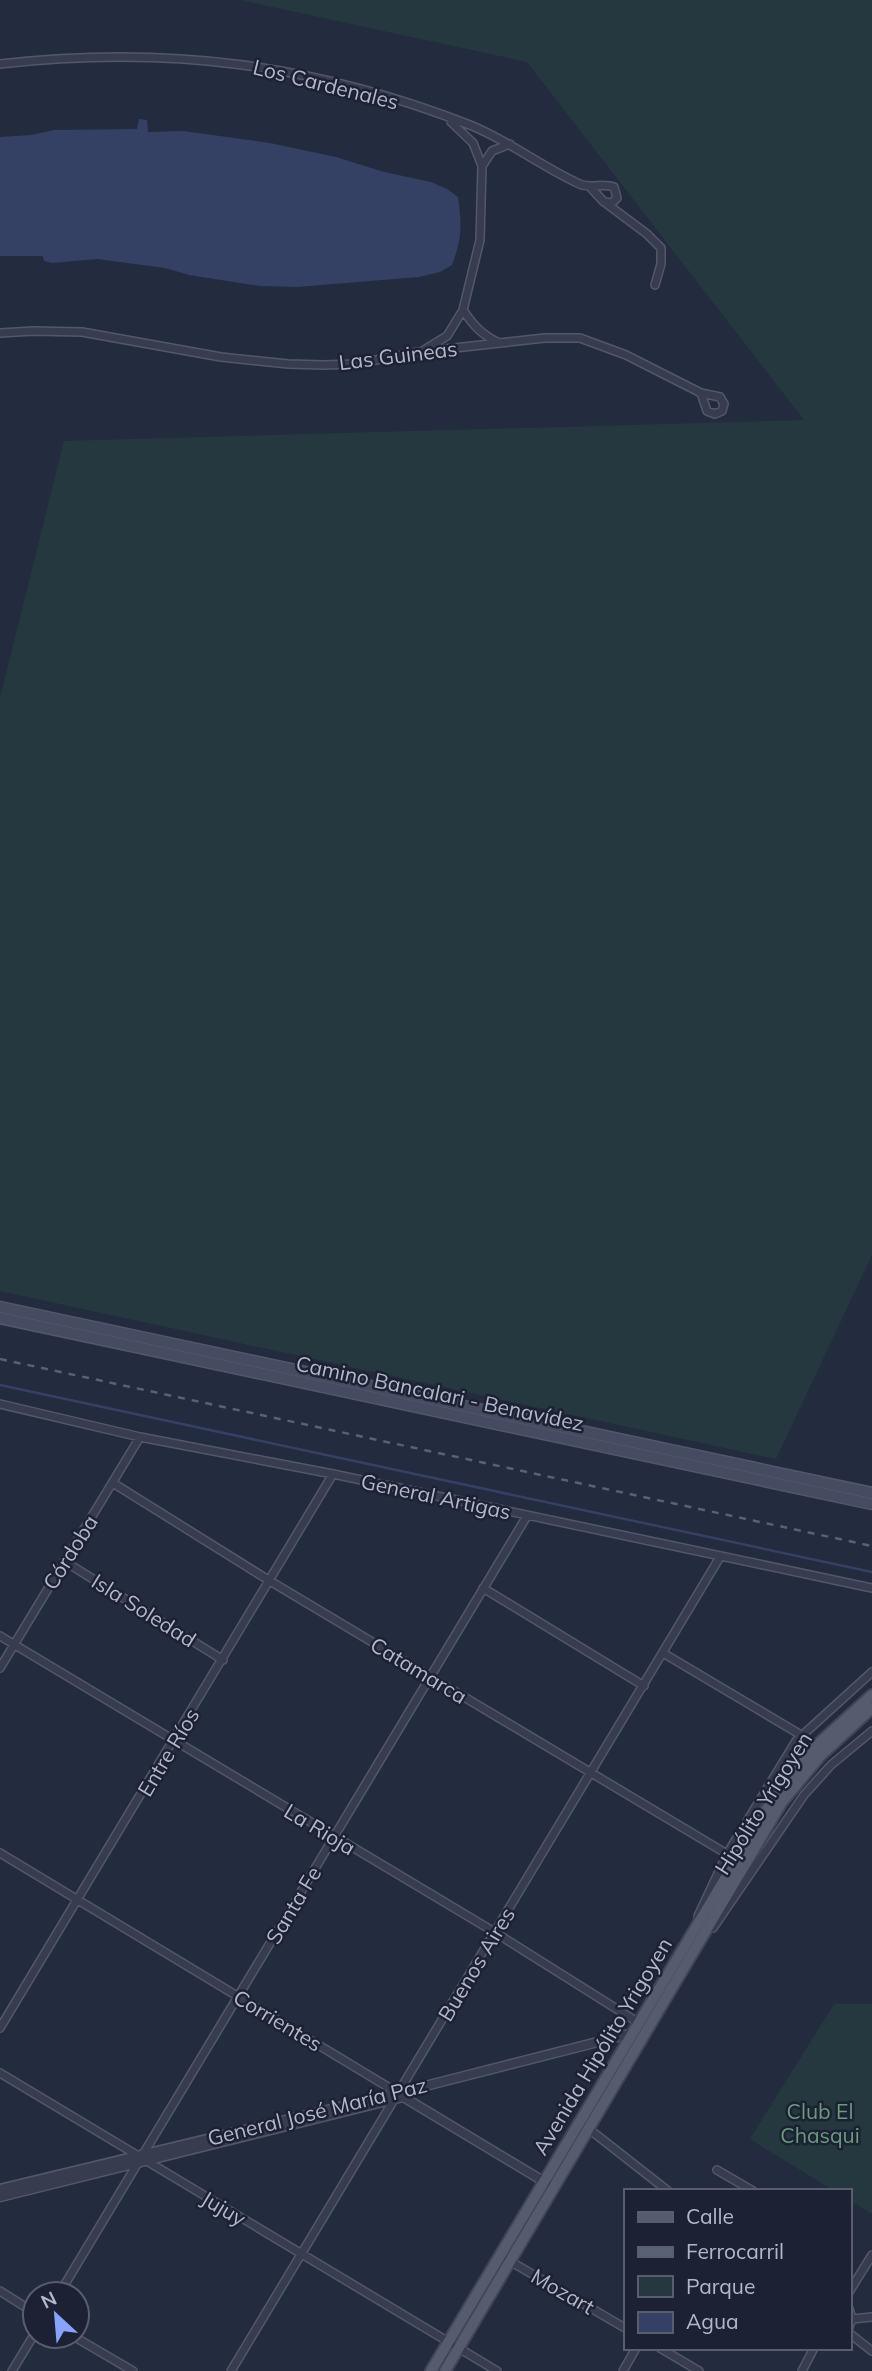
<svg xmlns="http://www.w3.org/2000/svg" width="872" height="2371" viewBox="0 0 872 2371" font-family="Mulish,sans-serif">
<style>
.green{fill:#25383f}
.water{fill:#354164}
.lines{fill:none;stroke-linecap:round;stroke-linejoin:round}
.stream{stroke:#354164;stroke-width:2.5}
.minor-casing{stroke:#525869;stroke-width:10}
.tertiary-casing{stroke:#525869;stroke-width:11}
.secondary-casing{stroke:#525869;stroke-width:13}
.primary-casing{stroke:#404657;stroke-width:14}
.minor{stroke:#373d4e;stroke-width:7}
.tertiary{stroke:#373d4e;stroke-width:8}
.secondary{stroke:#454c61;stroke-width:10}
.primary{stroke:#555c6e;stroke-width:10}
.rail{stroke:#596175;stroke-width:2.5;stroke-dasharray:7 7;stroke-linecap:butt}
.labels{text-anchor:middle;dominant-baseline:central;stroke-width:5;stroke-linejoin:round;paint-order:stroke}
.street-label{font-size:21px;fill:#b3b8c9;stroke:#1c2233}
.park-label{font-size:21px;fill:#6a9b7c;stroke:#1c2233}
</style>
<rect width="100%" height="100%" fill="#232b3e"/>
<path class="green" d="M240 0H872V1255L776 1459 0 1291V698L64 441 804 420 527 62Z
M0 1311 872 1498V1500L0 1314Z
M834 2004H872V2214L849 2200V2191H834L750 2139Z"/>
<path class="water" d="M139 119 147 120 148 132 183 131 270 143 336 157 384 172 431 182 447 189 458 197C462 226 462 238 452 265L440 272 419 277 297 287 260 286 189 275 165 268 97 259 52 263 44 261 43 256H0V137L31 135 54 130 137 129Z"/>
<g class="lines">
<path class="stream" d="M0 1385 872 1572"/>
<defs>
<path id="minor" d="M0 64C166 45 314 64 470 125 510 141 543 168 582 185 593 188 603 183 614 187L617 198 612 203 604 202 591 188
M451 122 473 143 482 166 492 151 510 144
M607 204 647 234 661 248V264L655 285
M463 310 480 240 482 166
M0 333 33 331 82 332 221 357 288 364 324 365 355 364 418 352 545 338H580L626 355 701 393 720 397 724 404 722 411 715 414 707 411 701 393
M424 350 447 336 463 310C473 325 482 335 499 343
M0 1404 140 1437 333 1474 872 1588
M113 1483 270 1581 727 1854
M64 1561 223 1660
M483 1588 644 1686
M0 1636 496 1933 639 2023
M663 1653 801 1735
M0 1668 140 1437
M0 1853 398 2093
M698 1916 727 1854 796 1741 872 1672
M713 1928 804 1795 831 1765 872 1731
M0 2028 333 1474
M0 2073 497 2371
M589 2129 668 2191
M717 2170 753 2191
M508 2260 625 2328
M0 2291 35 2313
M849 2292 872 2255
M59 2294 527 1516
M849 2309 852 2319 849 2327
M852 2319 872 2317
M849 2333 872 2351
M73 2336 133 2371
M660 2348 699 2371
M12 2371 35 2333
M231 2371 720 1557
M623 2371 636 2348
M802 2371 814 2348"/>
<path id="tertiary" d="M400 2095 548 2184
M0 2189 398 2093 633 2033
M0 2197 403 2097"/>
<path id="secondary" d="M0 1307 872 1493
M0 1318 872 1504"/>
<path id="primary" d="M431 2371 766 1810 816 1746 872 1695
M445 2371 782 1802 821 1755 872 1708"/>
</defs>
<use href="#minor" class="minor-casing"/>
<use href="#tertiary" class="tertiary-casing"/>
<use href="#secondary" class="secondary-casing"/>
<use href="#primary" class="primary-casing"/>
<use href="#minor" class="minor"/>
<use href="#tertiary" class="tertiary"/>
<use href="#secondary" class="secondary"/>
<use href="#primary" class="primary"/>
<path class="rail" d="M0 1359 872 1546"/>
</g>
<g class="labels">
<g class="street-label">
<text transform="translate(326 84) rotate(14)">Los Cardenales</text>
<text transform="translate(398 355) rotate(-7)">Las Guineas</text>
<text transform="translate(440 1393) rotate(12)">Camino Bancalari - Benavídez</text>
<text transform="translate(436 1496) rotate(12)">General Artigas</text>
<text transform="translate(70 1552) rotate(-58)">Córdoba</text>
<text transform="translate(144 1610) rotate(32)">Isla Soledad</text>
<text transform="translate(419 1670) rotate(31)">Catamarca</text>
<text transform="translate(168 1752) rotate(-59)">Entre Ríos</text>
<text transform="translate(763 1803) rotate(-58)">Hipólito Yrigoyen</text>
<text transform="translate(320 1829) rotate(31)">La Rioja</text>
<text transform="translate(293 1905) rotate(-59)">Santa Fe</text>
<text transform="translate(476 1964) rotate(-59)">Buenos Aires</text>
<text transform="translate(278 2020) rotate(31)">Corrientes</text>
<text transform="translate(602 2046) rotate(-59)">Avenida Hipólito Yrigoyen</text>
<text transform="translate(317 2111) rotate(-14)">General José María Paz</text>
<text transform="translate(224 2208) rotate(31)">Jujuy</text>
<text transform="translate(563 2291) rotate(30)">Mozart</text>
</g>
<g class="park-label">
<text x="820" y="2111">Club El<tspan x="820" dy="24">Chasqui</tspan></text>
</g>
</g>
<rect x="624" y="2189" width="228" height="161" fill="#1c2233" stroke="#585e6f" stroke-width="2"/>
<rect x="638" y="2212" width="35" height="10" fill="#555c6e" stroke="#585e6f" stroke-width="2"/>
<text x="686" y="2224" font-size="21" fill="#b3b8c9">Calle</text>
<rect x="638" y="2247" width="35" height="10" fill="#596175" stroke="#585e6f" stroke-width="2"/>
<text x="686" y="2259" font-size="21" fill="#b3b8c9">Ferrocarril</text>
<rect x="638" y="2276" width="35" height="21" fill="#25383f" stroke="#585e6f" stroke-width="2"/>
<text x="686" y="2294" font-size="21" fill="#b3b8c9">Parque</text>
<rect x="638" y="2312" width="35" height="21" fill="#354164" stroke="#585e6f" stroke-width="2"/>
<text x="686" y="2329" font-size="21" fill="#b3b8c9">Agua</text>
<g transform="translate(56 2315) rotate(334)"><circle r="33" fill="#1c2233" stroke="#585e6f" stroke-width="2"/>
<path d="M0-5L12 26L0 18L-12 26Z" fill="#87a3fb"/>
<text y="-10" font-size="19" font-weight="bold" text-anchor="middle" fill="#b3b8c9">N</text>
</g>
</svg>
